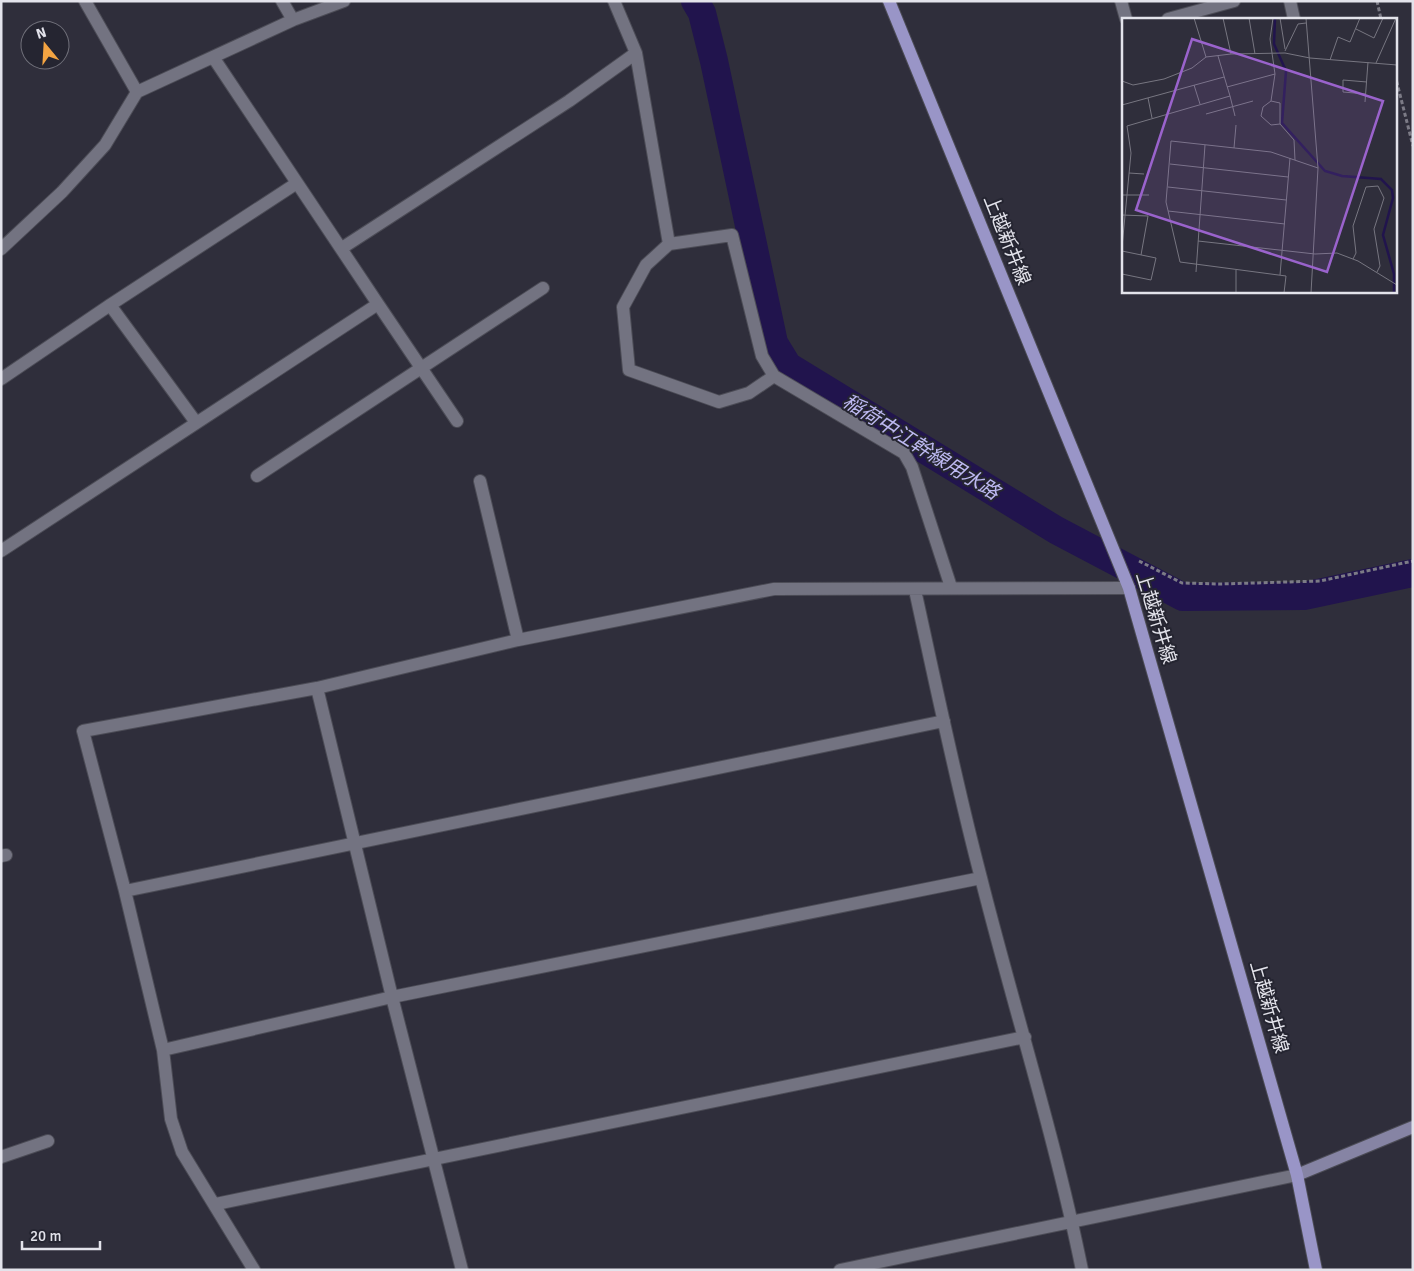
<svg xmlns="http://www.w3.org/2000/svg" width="1414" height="1271" viewBox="0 0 1414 1271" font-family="Signika,'Noto Sans JP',sans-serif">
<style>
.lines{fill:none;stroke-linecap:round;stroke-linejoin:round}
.canal{stroke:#21144d;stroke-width:28}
.lane-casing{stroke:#4c4c56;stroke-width:14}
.street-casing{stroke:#4c4c56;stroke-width:14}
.secondary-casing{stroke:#4c4c56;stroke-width:14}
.primary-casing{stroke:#4c4c56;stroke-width:14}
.path{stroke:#7c7b86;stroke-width:3;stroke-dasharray:4 2.5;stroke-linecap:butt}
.lane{stroke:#737381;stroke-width:12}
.street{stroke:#737381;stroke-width:12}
.secondary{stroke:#8684a4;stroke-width:12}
.primary{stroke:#9995c7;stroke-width:12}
.labels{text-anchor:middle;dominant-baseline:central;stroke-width:4;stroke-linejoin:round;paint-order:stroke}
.street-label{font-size:19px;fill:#e3e3eb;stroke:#252531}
.water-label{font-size:20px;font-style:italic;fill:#bdb9f1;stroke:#252531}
.inset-river{fill:none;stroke:#21144d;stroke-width:2.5}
.inset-road{fill:none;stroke:#777681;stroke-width:1}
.view{fill:#9a63cc;fill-opacity:0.15;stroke:#9a63cc;stroke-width:2.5}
.inset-edge{fill:none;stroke:#e3e3eb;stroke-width:2.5}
</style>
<rect width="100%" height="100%" fill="#2f2e3b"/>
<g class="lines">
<path class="canal" d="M695 1 702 13 714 61 774 343 788 366 1056 530 1183 597 1304 596 1413 573"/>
<defs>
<path id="lane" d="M1 856 6 855"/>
<path id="street" d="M85 1 137 92
M282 1 293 20
M1121 1 1126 19
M1290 1 1294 19
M1168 19 1234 1
M636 53 669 244 646 265 623 307 629 370 719 402 749 393 774 376 762 356 732 235 669 244
M342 248 569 101 636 53 614 1
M1 249 62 192 105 145 137 92 293 20 344 1
M378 304 457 421
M110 305 195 421
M774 376 904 453 912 467 951 587
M1 379 110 305 297 183
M257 476 543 288
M480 481 518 640
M1 551 378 304 213 57
M915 590C936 686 956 783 981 878 1014 1009 1055 1137 1082 1270
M317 688 392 997 462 1270
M125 891 944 721
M163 1050 392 997 981 878
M1 1157 48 1141
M216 1204 1025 1037
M254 1270 182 1152 171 1119 163 1050 125 891 83 731 317 688 518 640 774 589 1129 588
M840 1270 1297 1175"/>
<path id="secondary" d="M1297 1175 1413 1127"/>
<path id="primary" d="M889 1 1129 588 1297 1175 1316 1270"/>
</defs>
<use href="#lane" class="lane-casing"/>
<use href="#street" class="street-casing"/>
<use href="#secondary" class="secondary-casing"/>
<use href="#primary" class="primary-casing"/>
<path class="path" d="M1377 1 1381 19
M1395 75 1413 146
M1139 561 1182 583 1220 584 1320 581 1413 561"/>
<use href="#lane" class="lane"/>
<use href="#street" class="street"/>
<use href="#secondary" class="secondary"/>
<use href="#primary" class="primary"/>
</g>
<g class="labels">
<g class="street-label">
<text transform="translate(1007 240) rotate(68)">上越新井線</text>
<text transform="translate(1156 618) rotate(73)">上越新井線</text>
<text transform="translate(1269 1007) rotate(74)">上越新井線</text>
</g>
<g class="water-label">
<text transform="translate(921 447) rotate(32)">稲荷中江幹線用水路</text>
</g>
</g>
<g transform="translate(1122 18)">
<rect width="275" height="275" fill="#2f2e3b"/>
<path class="inset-river" d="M153 0 152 26 164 53 160 105 203 153 220 158 259 161 270 172 271 180 261 217 272 256V275"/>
<path class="inset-road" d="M72 0 84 39M101 0 109 36M127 0 133 36M158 0 163 31M184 0 196 150 189 275M234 11 252 20 261 0M163 33 176 6 184 5M208 42 216 19 228 24 238 0M254 45 274 0M0 63 11 67 42 61 70 50 84 39 109 36 163 35 188 40 275 47M72 67 78 86M105 69 153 56 148 21 151 0M244 76 221 74V62L245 64M108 78 113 98M26 80 30 100M149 83 158 85V106L149 107 139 98 141 89 149 83 153 56M243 84 246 44M0 87 102 59M84 96 131 83M158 106 172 122 173 142M112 130 114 107M48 146 166 159M7 155 22 156M46 169 164 182M0 177H27M46 193 163 206M0 197 26 198 19 237M76 223 193 236 215 235 236 243 275 267M0 229 9 135 5 108 108 78 96 38M0 233 34 240 29 262 0 256M231 241 234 235 231 208 244 169 256 168 262 180 252 211 258 248 255 254M74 254 83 127M158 257 168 140M114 275V252M162 275 164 258 58 244 44 184 49 123 149 134 196 150"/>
<path class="view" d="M70 21 261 83 205 254 14 192Z"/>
<rect width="275" height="275" class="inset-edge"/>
</g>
<rect width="1414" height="1271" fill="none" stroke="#e3e3eb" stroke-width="5"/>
<g transform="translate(45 45) rotate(342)"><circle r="24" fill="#252531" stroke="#71717b"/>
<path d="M0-4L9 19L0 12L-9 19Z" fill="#f3a442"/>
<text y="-8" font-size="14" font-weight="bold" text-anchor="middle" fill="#e3e3eb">N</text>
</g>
<path d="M22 1241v8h78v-8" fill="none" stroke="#e3e3eb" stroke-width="2.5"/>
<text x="30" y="1241" font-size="15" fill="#e3e3eb" stroke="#252531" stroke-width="4" paint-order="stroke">20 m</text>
</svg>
